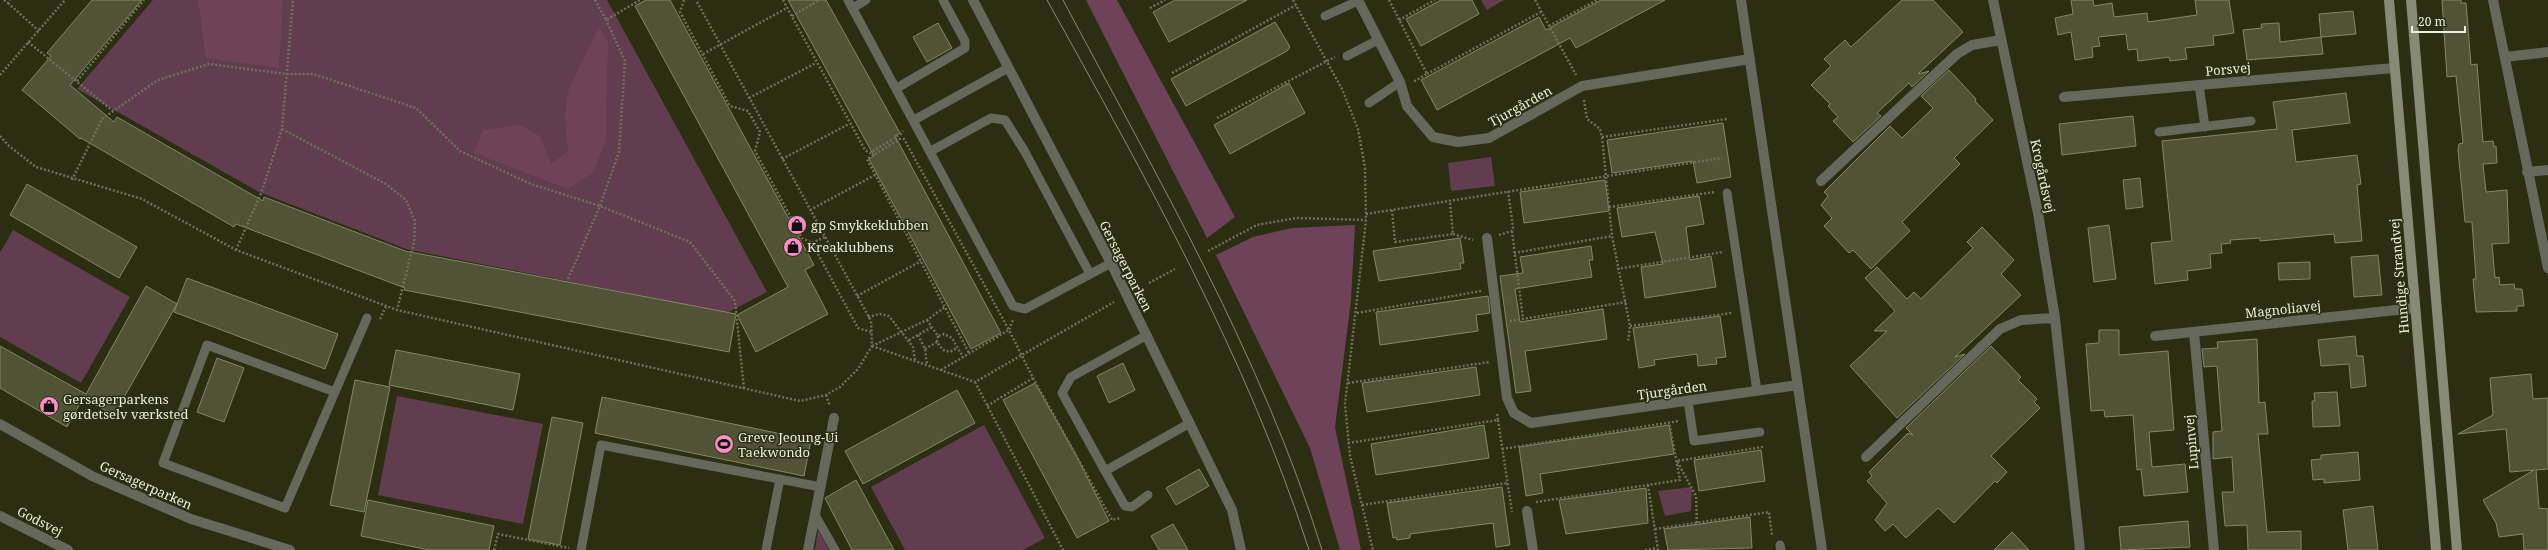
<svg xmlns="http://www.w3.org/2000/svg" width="2548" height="550" viewBox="0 0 2548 550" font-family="'Noto Serif',serif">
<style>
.green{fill:#613d4f}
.forest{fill:#6e4258}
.building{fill:#505335;stroke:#838868}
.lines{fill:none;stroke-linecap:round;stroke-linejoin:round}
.path{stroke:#6f7259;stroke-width:2.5;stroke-dasharray:2 2;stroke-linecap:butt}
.service{stroke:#66685b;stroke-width:9}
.minor{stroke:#66685b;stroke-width:10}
.tertiary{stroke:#66685b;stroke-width:10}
.secondary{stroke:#878a75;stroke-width:10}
.tram{stroke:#8a8d76;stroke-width:1}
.labels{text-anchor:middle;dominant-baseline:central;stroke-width:3;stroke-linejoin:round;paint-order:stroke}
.street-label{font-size:13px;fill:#ecefdd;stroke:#2b2e11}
.poi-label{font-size:13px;fill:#ecefdd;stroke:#2b2e11;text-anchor:start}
</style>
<rect width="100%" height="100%" fill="#2b2e11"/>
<path class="green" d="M153 0H607L767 292 727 313 406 249 259 192 77 89Z
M1481 0H1504L1487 10Z
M1491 157 1495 186 1451 191 1448 163Z
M13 230 130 297 81 383 0 337V253Z
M397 396 543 424 523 524 378 495Z
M984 425 1045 538 1023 550H905L871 487Z
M1692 487 1691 511 1665 516 1658 491Z
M818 530 829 550H815Z"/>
<path class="forest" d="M198 0H283L279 68 206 58Z
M1086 0H1117L1235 217 1207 238Z
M599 27 608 42 606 141 593 173 568 189 474 153 483 130 520 125 540 136 551 164 568 151 565 114 569 88Z
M1355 225 1351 301 1335 427 1361 550H1340L1310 448 1216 255 1253 237 1292 228Z"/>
<path class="building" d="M92 0H142L70 85 114 122 117 117 263 201 264 197 405 251 736 314 729 352 404 290 405 288 236 224 234 227 81 138 80 139 22 90 51 56 47 53Z
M646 0H670L814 265 805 270 828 314 756 352 737 315 788 287 635 6Z
M788 0H826L900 133 895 136 1001 333 971 349 869 159 874 156Z
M1175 0H1247L1169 42 1153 12Z
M1441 0H1472L1479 14 1421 46 1406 19Z
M1601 0H1665L1576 48 1570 38 1437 110 1421 80 1539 17 1546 30Z
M1902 0H1933L1963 32 1918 74 1929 71 1912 87 1909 83 1877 113 1881 116 1853 142 1833 121 1838 117 1828 106 1830 104 1811 85 1831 66 1824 59 1845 40 1851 47Z
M2071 0H2093L2094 6 2112 3 2114 17 2147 13 2148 22 2197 15 2195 0H2229L2234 33 2213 36 2214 45 2185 48 2187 59 2170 61 2169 57 2138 61 2137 49 2128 50 2126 34 2098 37 2100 46 2092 47 2093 57 2075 60 2071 32 2058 35 2055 18 2073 14Z
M2442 0H2461V3H2466L2471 65 2477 64 2483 142 2493 141 2494 147 2496 146 2497 163 2483 164 2486 192 2507 190 2509 243 2492 244 2495 278 2499 277 2500 285 2514 284 2515 289H2522L2524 306H2517V311L2476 312 2473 279H2476L2472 222H2465L2458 150 2459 144 2463 143 2456 76 2447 77Z
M2353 11 2356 34 2321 37 2319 14Z
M1275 22 1290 47 1287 51 1186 106 1171 79Z
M938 23 952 48 927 62 913 37Z
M2279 23 2280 42 2321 37 2323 54 2247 60 2243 30 2262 28 2261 24Z
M1949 70 1976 99 1975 101 1993 120 1954 158 1960 164 1902 222 1910 231 1871 269 1853 250 1849 253 1824 226 1832 218 1821 205 1828 196 1824 192 1890 126 1902 138 1933 108 1921 96Z
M1289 83 1305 113 1230 154 1214 125Z
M2346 93 2350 123 2292 130 2296 162 2357 155 2361 184 2357 185 2362 241 2335 243 2334 234 2260 241V238L2230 240 2231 243 2221 244 2222 253 2210 254 2211 268 2187 271 2188 280 2155 284 2151 243 2172 241 2162 141 2277 129 2273 102Z
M2133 116 2136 146 2062 155 2059 124Z
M1723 123 1731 177 1697 183 1693 161 1612 173 1607 140Z
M2140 178 2143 207 2126 209 2123 180Z
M1605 180 1609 211 1524 223 1520 192Z
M27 184 137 247 119 278 10 215Z
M1699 196 1704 224 1686 227 1690 260 1711 256 1716 287 1645 298 1641 267 1663 264 1655 232 1622 237 1617 208Z
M2109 225 2116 279 2094 282 2088 228Z
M1982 227 2014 260 2001 274 2021 295 1955 357 1965 354 1897 418 1850 366 1887 331H1874L1895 311 1865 278 1877 267 1907 299 1914 292 1921 299 1973 248 1967 242Z
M1460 238 1464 263H1460L1461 269 1379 281 1373 251Z
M1591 246 1593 260H1589L1592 277 1515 289 1520 322 1603 309 1607 339 1525 351 1531 391 1516 393 1500 276 1523 273 1520 257Z
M2378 255 2382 295 2354 297 2351 257Z
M2310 262V279L2279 280 2278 263Z
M187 278 338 334 325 369 174 312Z
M146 286 177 304 114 415 83 398 67 427 0 388V346L86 394Z
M1488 296 1490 313 1476 315 1478 331 1380 345 1376 312Z
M1720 316 1726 357 1716 358 1717 364 1698 366 1697 354 1654 360 1655 365 1639 368 1633 328Z
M2099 330H2119V355L2168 351 2174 430 2149 432 2152 467 2185 464 2188 492 2144 496 2141 469 2137 470 2133 415 2105 417 2104 410 2091 411 2086 344 2099 343Z
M2355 336 2357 356H2363L2366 386 2351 388 2349 364 2321 366 2318 340Z
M2257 339 2259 403 2265 402 2268 434H2258L2267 532 2301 531V550H2248L2247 525 2225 526 2222 492H2234L2232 457 2213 459V432L2222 431 2217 366 2204 367 2202 349 2218 348 2217 342Z
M1991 346 2021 377 2018 380 2037 399 2034 402 2040 408 1991 456 2007 472 1997 483 1995 481 1954 523 1938 508 1906 538 1893 524 1885 531 1875 520 1887 503 1867 481 1872 476 1869 472 1908 433 1913 435 1906 428Z
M396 350 520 374 513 410 389 385Z
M217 358 244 368 224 422 197 412Z
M1123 363 1135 390 1109 403 1097 376Z
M1476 367 1480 395 1367 412 1362 383Z
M2531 374 2533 399 2548 398V469L2536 470 2539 508 2548 509V550H2524L2523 534 2499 537 2496 523 2483 500 2534 470 2510 472 2506 429 2458 434 2493 415 2490 378Z
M355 380 390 387 364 512 330 505Z
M1035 383 1075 453 1109 521 1077 538 1003 400Z
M957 390 975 423 863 484 845 451Z
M2337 392 2340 426 2313 427 2312 401H2315L2314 393Z
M602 397 811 440 804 476 595 433Z
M552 417 583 423 560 545 528 539Z
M1484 425 1489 458 1376 475 1371 444Z
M1669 425 1674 454 1540 474 1543 493 1526 496 1519 447Z
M1761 450 1765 481 1699 491 1694 460Z
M2358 452 2360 480 2324 483V479L2313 480 2311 460 2321 459V455Z
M1199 469 1209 486 1176 505 1166 488Z
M856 480 894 550H852L825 498Z
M1502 487 1510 545 1496 547 1493 523 1410 534V538L1397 540 1396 537 1393 538 1387 503Z
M1646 488 1648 523 1566 534 1559 500Z
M368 500 494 526 489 550H429L361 536Z
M2373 506 2378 550H2348L2343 510Z
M1750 517 1752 548 1668 550 1664 529Z
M2188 521 2190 547 2121 550 2119 527Z
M1173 524 1188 550H1159L1151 536Z
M2012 532 2029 550H1994Z"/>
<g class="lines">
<path class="path" d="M4 0 8 3 10 0
M595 0 606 20 640 0
M684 0 680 12 730 106 748 111 760 132 755 151 802 238 812 243 858 328 871 332
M783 0 865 150 870 153 901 134 903 131
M1293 0 1342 89 1358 129 1365 168 1366 220 1345 404 1350 456 1373 550
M1389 0 1427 74 1413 82
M1535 0 1576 75
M8 3 39 31
M1150 8 1165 0
M792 16 819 0
M1399 20 1435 0
M1549 26 1597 0
M28 42 113 111
M703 54 787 8
M1172 73 1296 5
M1427 74 1541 12
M0 75 65 0
M77 81 144 0
M749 98 816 63
M1584 100 1587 119 1600 129 1602 137 1612 236 1630 326 1628 341
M1217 118 1335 57
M282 129 386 184 406 200 415 221 414 242 397 310
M0 136 9 146 36 167 142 199 236 250 397 310 800 401 826 395 840 387 858 369 872 346 871 321 696 0
M1602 137 1727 119
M782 159 849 124
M72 180 102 119 158 80 209 64 286 74H313L416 108 460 151 531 184 600 206 690 242 735 301 744 390
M1609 207 1715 192
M810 210 875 175
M1392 210 1395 242 1453 234 1450 202
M1366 214 1722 158
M1512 231 1523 319
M1453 234 1473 240
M1499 235 1512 231 1513 227 1508 191
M812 243 825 237
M236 250 262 191 282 129 293 0
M1208 251 1257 225 1296 218 1366 220
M1514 253 1612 236
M1617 269 1723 252
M568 279 600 206 619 152 625 61 606 20
M1149 283 1175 269
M857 296 921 261
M1357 313 1481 291
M868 317 880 314 889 316 913 347 915 361
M380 319 386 306
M927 320 938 336 944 334 952 338 963 357
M1510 321 1626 302
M1630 326 1732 313
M918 335 925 349 927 365
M938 336 937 342 943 350 950 352 957 348
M909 340 932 327
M872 346 975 382 1114 302
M872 346 927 320 945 307
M925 349 937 342
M941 370 1009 330 904 139H900L867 159 969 353
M1033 378 1112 520 1120 518
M975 382 1063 550
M1348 383 1490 362
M826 395 830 406
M987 406 1033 378 1009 330 1013 320
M1498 420 1512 512
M1348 443 1498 420 1497 412
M1502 449 1679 421
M1648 485 1658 550
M1536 502 1680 480 1669 422
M1362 505 1507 483
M1697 523 1696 496 1677 461 1762 447V444
M1655 529 1769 512 1772 535
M494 550 498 534 569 548
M1645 550 1657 548"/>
<path class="service" d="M848 0 1013 306 1025 309 1111 263
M853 8 866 0
M1325 16 1358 1
M1347 56 1378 40
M2199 85 2205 127
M897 88 965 48V41L943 0
M1369 103 1400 82
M914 120 1008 68
M2159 132 2251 121
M931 151 991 118 1005 120 1025 152 1090 274
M1727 193 1757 391
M1147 335 1071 377 1062 393 1105 471 1190 423
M207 345 335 392 285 508 163 463Z
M335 392 367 318
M1688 401 1694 441 1760 432
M1105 471 1125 506 1132 507 1148 495
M815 515 835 550
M1780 545 1781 550
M581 550 601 445 821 487
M766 550 780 479"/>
<path class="minor" d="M973 0 1111 263 1232 510 1241 550
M1358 0 1400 82 1407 106 1433 137 1458 142 1489 138 1582 86 1750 59
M1741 0 1822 550
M1993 0 2038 213 2055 318 2080 550
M2493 0 2548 268
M2505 57 2548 52
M2064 97 2394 68
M2527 172 2548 170
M1821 181 1957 54 1972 45 2001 40
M1487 238 1507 398 1514 413 1531 423 1798 385
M2194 332 2214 550
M2155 336 2415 308
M0 424 92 476 191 519 290 550
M1866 457 2000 329 2021 320 2055 318
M1527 511 1533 550
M808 550 834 418"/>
<path class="tertiary" d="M0 516 68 550"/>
<path class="secondary" d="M2389 0 2436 550
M2411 0 2457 550"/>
<path class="tram" d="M1047 0C1145 176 1247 357 1309 550
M1063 0C1158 179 1262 356 1322 550"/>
</g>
<defs>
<symbol id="shop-disc" viewBox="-11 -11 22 22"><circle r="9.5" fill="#fa8fc6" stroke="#2b2e11"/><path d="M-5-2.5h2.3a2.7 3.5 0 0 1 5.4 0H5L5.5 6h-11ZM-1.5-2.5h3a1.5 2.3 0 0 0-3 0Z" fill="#111"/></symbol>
<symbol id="stadium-disc" viewBox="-11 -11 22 22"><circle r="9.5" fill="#fa8fc6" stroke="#2b2e11"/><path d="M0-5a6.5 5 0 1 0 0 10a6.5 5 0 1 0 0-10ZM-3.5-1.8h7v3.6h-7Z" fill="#111"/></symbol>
</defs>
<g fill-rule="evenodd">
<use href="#shop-disc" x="786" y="214" width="22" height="22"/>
<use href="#shop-disc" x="782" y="236" width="22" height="22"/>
<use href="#shop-disc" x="38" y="395" width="22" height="22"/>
<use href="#stadium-disc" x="713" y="433" width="22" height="22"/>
</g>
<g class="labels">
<g class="street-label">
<text transform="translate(2228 69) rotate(-5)">Porsvej</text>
<text transform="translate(1520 106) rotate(-29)">Tjurgården</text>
<text transform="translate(2043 176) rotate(78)">Krogårdsvej</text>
<text transform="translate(1126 266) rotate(63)">Gersagerparken</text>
<text transform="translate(2399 276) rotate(-95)">Hundige Strandvej</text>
<text transform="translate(2283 309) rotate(-6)">Magnoliavej</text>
<text transform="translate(1672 390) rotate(-8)">Tjurgården</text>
<text transform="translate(2191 442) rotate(-95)">Lupinvej</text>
<text transform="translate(146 485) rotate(24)">Gersagerparken</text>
<text transform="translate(40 521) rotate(27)">Godsvej</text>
</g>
<g class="poi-label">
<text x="811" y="225">gp Smykkeklubben</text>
<text x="807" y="247">Kreaklubbens</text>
<text x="63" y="399">Gersagerparkens<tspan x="63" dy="15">gørdetselv værksted</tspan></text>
<text x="738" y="437">Greve Jeoung-Ui<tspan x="738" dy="15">Taekwondo</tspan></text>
</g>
</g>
<path d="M2412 26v6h53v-6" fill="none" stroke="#ecefdd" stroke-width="2"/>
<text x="2418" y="26" font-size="12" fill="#ecefdd" stroke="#2b2e11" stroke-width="3" paint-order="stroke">20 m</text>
</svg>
